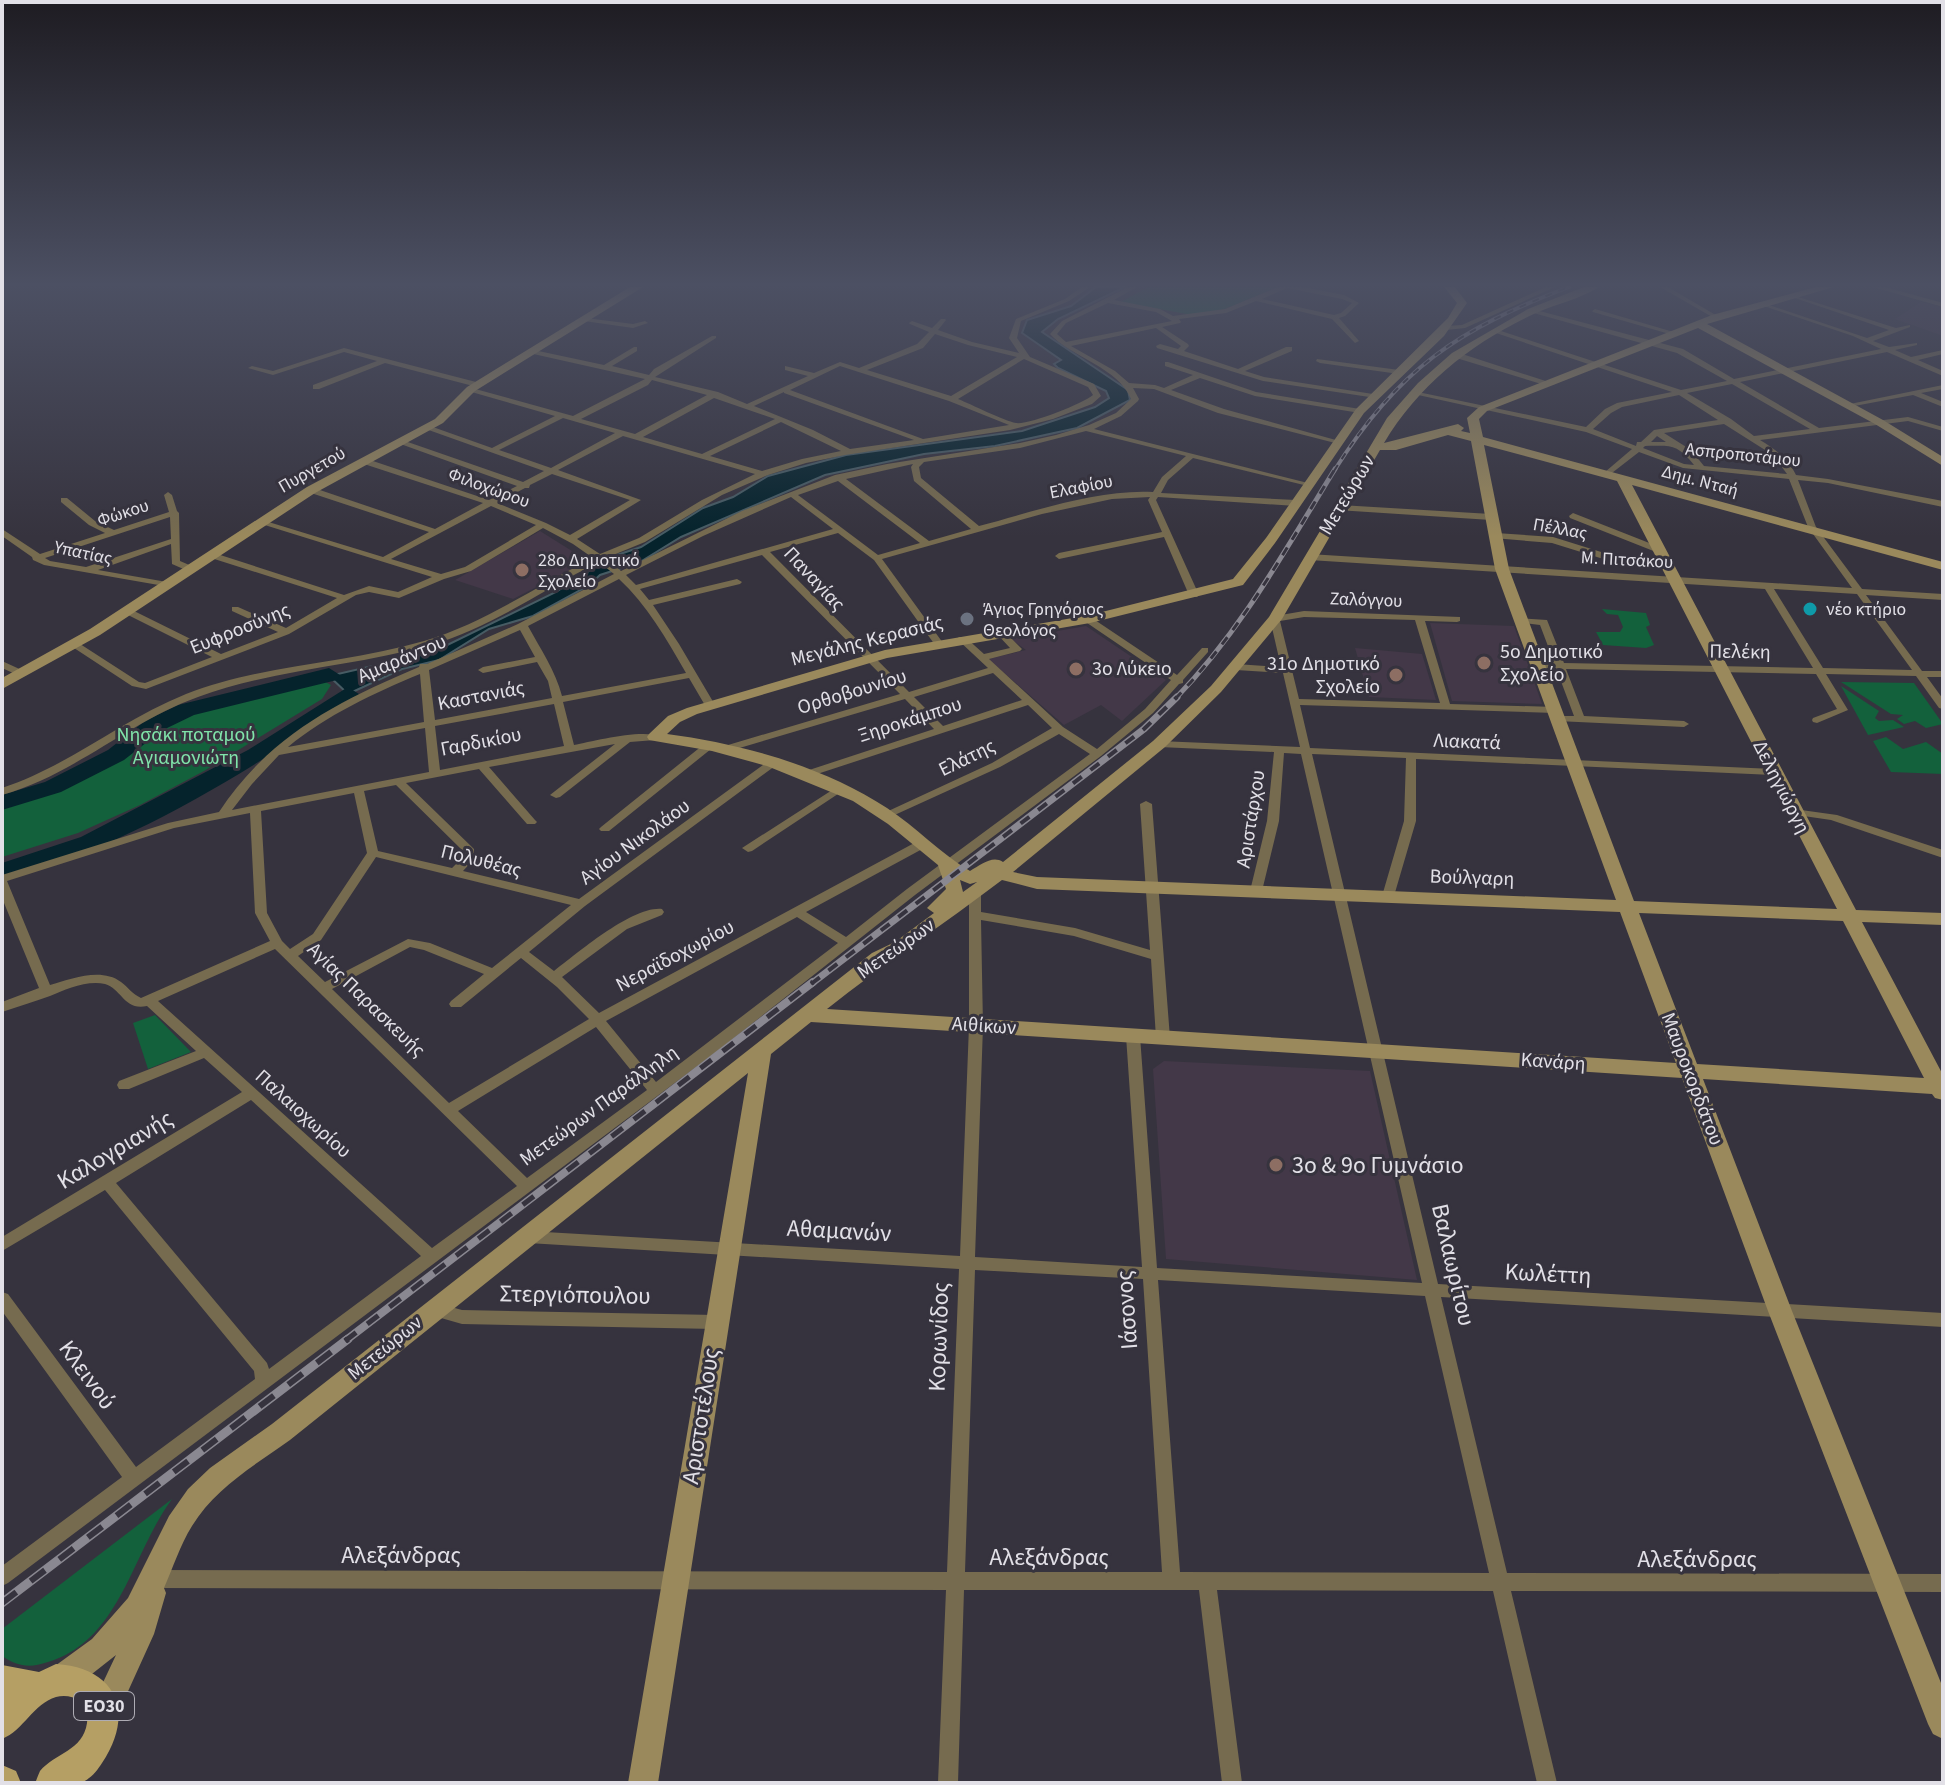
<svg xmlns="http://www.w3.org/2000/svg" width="1945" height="1785" viewBox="0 0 1945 1785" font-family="'Source Sans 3',sans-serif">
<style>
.education{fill:#433848}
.green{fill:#13613c}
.water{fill:#05232c;stroke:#475c64;stroke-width:2}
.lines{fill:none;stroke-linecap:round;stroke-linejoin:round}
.river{fill:#05232c;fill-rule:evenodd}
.street{fill:#766b4f;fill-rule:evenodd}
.secondary{fill:#9a895c;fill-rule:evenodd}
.primary{fill:#b59f64;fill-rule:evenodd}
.rail-far4-casing{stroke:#8a8891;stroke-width:4}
.rail-far3-casing{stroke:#8a8891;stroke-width:5}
.rail-far2-casing{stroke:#8a8891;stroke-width:7}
.rail-far1-casing{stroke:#8a8891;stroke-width:8}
.rail-casing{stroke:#8a8891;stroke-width:9}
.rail-far4{stroke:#36333e;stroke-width:2;stroke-dasharray:7;stroke-linecap:butt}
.rail-far3{stroke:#36333e;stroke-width:3;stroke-dasharray:9;stroke-linecap:butt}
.rail-far2{stroke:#36333e;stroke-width:4;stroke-dasharray:11;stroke-linecap:butt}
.rail-far1{stroke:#36333e;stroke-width:5;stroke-dasharray:14;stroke-linecap:butt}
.rail{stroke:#36333e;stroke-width:6;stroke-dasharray:18;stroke-linecap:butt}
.education-dot{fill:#8d6e63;stroke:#36333e;stroke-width:3}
.culture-dot{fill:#0f9aa8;stroke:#36333e;stroke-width:3}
.worship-dot{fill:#6b7280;stroke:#36333e;stroke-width:3}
.labels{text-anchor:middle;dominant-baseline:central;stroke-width:6;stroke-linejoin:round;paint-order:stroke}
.far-street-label{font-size:18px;fill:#e2e0e7;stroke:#36333e}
.far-poi-label{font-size:18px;fill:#e2e0e7;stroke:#36333e;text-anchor:start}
.shield{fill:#36333e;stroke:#aeacb4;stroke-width:2}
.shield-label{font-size:18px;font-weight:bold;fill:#e2e0e7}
.street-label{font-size:20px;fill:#e2e0e7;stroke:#36333e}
.poi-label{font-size:20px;fill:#e2e0e7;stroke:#36333e;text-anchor:start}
.park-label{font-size:20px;fill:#80e4aa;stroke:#36333e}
.near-street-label{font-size:24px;fill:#e2e0e7;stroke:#36333e}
.near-poi-label{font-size:24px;fill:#e2e0e7;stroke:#36333e;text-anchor:start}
</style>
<rect width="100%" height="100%" fill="#36333e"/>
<path class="education" d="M1921 302 1943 307V336L1895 319Z
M540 531 588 561 513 599 455 580Z
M1430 623 1514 626 1542 704 1452 701Z
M1086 626 1166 680 1122 721 1101 705 1064 725 988 659 1026 650 1011 639Z
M1355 648 1422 654 1436 700 1369 697Z
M1164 1061 1370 1071 1417 1280 1166 1259 1153 1069Z"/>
<path class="green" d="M1148 287H1278L1215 313 1192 315 1121 302Z
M1602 609 1646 613 1650 625 1646 627 1654 645 1646 648 1603 645 1596 632H1620L1623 627 1618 615 1607 614Z
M320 679 331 685 322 699 204 771 140 805 78 833 2 857V809L55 789 121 754 186 712 221 700Z
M1841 682 1914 683 1943 724 1926 728 1915 721 1904 724 1897 719 1903 715 1891 714Z
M1841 686 1879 711 1875 718 1879 721 1893 720 1904 727 1868 735Z
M1886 737 1903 749 1926 742 1943 754V774L1891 772 1873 741Z
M155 1015 191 1052 148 1069 133 1023Z
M172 1499C132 1553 120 1641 48 1662 30 1668 18 1667 2 1656V1629Z"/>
<path class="water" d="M1096 287H1125L1058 319 1042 332 1128 390 1130 400 1077 428 995 446 924 454 825 475 681 537 640 562 600 575 588 586 533 616 489 629 439 660 402 669 348 694 329 676 433 652 556 592 611 557 641 547 703 508 733 497 768 476 846 455 1022 431 1095 407 1109 398 1106 391 1058 368 1054 364 1061 360 1022 333 1027 320 1071 306Z"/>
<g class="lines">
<path class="river" d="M329 668 340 675 337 680 194 715 161 731 124 760 61 792 2 810V795L45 782 108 750 145 721 178 705Z
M348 687 359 694 356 699C247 771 130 847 2 880V863L81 837 248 750Z"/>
<path class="street" d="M1082 287H1090L1069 301 1021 321 1017 338 1030 357 1094 384 1101 396 1092 404 1053 419 1010 430 845 455 806 463 768 475 722 495 645 542 606 558 621 571 742 511 835 475 887 464 1020 443 1056 435 1089 425 1116 413 1131 399C1119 368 1071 357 1050 334L1062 321 1128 287H1137L1114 300 1160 309 1173 316 1225 309 1278 287H1303L1344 295 1359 303 1345 316 1339 318 1359 341 1355 343 1332 319 1256 301 1226 313 1179 319 1181 322 1180 323 1162 327 1188 344 1189 346 1184 351 1238 369 1286 347H1292V351L1245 371 1264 377 1373 394H1376V398L1263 381 1157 348 1156 346 1160 344 1178 349 1181 346 1156 328 1071 346 1115 371 1129 383 1155 385 1164 388 1193 375 1165 366V362H1168L1256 392 1360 409 1364 411 1360 413 1255 396 1200 378 1171 390 1224 409 1343 442 1339 444 1218 413 1154 389 1133 388 1139 399 1138 401 1121 416 1094 429 1312 484 1308 486 1193 458 1168 480 1161 493 1296 500 1300 503 1296 506 1158 497 1156 500 1199 595 1197 597H1191L1189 595 1164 537 1059 559 1055 556 1059 553 1162 532 1148 500 1150 497 1112 499 1042 514 882 559 943 643 938 646 935 645 874 560 838 533 770 552 909 692 988 668 957 639 959 637H965L984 654 1010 648 997 634 1002 631 1005 632 1022 649 1020 651 989 659 1063 727 1097 749 1145 709 1171 680 1068 610V606H1074L1177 675 1202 648H1208V652L1183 680V683L1179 684 1153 713 1101 756 915 895 720 1049 8 1583 2 1586V1566L122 1477 2 1311V1292L8 1294 136 1467 255 1379 254 1371 105 1190 2 1251V1237L242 1092 204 1058 129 1089H119L117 1085 119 1081 196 1051 147 1006C124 1011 122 989 105 984 86 980 65 990 50 996 35 1001 18 1007 2 1012V1002L39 988 2 898V875L168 823 219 812C270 735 337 702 419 667L420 664H427L518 624 614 574 599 562C542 590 491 628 430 645 353 667 273 669 198 697 128 722 74 775 2 795V788C69 766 121 720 186 694 262 664 346 664 424 641 485 623 536 586 593 558L573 544 543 528 471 571 444 579 399 598 369 592 356 595 289 634 146 689 132 686 71 646V642H77L139 682 145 683 212 657 124 613V609H130L221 654 278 632 232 611V607H238L286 628 337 598 208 557V553L211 552 344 595 369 586 398 592 432 577 255 522 262 520 383 557 429 532 308 492V488H314L435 529 483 503 361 463V459H367L489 500 517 486 395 442 402 440 523 482 544 471 423 428 430 426 492 448 555 416 468 391V387L573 416 645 379 529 353V349L604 365 634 347H637V351L612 366 649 375 654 369 712 336H716V338L655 377 718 392 747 404 808 376 785 370V366L814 373 840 362 859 368 917 344 929 332 910 324 909 323 912 321 932 328 941 319H945L946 320 938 330 972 342 1019 353 1009 338 1016 319 1065 299ZM1287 288 1342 299 1352 303 1341 313 1334 315 1262 299ZM1108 303 1156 312 1172 321 1066 342 1057 334 1066 323ZM935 334 968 345 1017 357 951 396 867 370 923 348ZM1024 359 1088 387 1093 395C1082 404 1029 425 1016 423 1004 421 971 404 958 399ZM840 366 949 401 1009 425 923 439 790 390ZM652 380 707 395 635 434 581 419 648 385ZM784 392V393L914 440 850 449 813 430 754 406ZM714 398 775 419 702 454 643 437ZM563 418 615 433 551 468 499 450ZM781 422 841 451 802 459 762 471 710 456ZM1086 431 1186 456 1162 477 1153 492C1098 489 1032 512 979 526L921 478 919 467 924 462 1020 448ZM623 436 755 474 702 500 639 538 600 554 577 539 641 500 558 470ZM913 464 911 467 914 481 971 529 929 541 846 479ZM552 474 630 500 570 535 546 523 497 503 525 488H529L530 485ZM838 481 920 543 878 555 798 495ZM791 497 833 529 636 585 626 575 703 536ZM491 506 536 525 465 567 441 574 391 559ZM762 555 900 694 718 748 717 750 718 752H726L905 699 934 729 800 773 799 775 800 777H808L1028 705 1052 728 992 763 884 813 882 815 884 817 888 818 1000 767 1059 734 1090 754 907 889 846 937 806 912 926 847 928 844 926 841H918L599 1013 562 977 627 929 662 915 664 912 662 909C632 906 578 953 554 971L529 952 585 906 775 766 776 764 775 762H767L579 899 463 871 474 859V849L406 783 479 769 527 824H535L537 822 535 820 489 767 615 744 550 795 556 798 560 797 630 742 655 740 660 737C645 728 593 741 574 745L563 702 689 678 706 707H714L715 705 679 644 653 605 740 584 742 582 737 579 649 600 640 589ZM619 579C647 605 666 638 686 673L562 696C555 670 541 650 528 626ZM520 630 535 657 483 667 478 670 483 673 537 662 548 681 552 698 435 720 429 670ZM993 673 1022 700 943 726 914 697ZM420 674 424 722 288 747C327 715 374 693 420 674ZM554 704 564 746 440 770 435 726ZM425 728 429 772 232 810 252 784 279 755ZM396 785 462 850V858L452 868 378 851 364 791ZM354 793 367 853 313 934 290 949 282 941 267 913 261 811ZM250 813 255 913 270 941 141 998C132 994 128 987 121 982 101 967 71 979 50 985L7 881 174 828ZM376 857 571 905 492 968 430 943 408 939 325 982 298 956 321 940ZM797 917 838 943 656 1082 606 1021ZM410 947 424 950 484 974 451 1001 449 1004 451 1007H461L521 958 557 987 589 1019 449 1103 332 989ZM275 949 517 1186 432 1248 158 1001ZM596 1027 647 1090 527 1178 458 1111ZM251 1100 421 1256 269 1369 267 1363 116 1183Z
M1546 287H1555L1465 328 1446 330 1443 328 1446 326 1462 325Z
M1660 287H1668L1719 317 1714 318Z
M1873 287H1885L1943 303V307Z
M1792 295 1896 328 1910 325V327L1873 341 1889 347 1917 343V345L1895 350 1911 357 1943 350V354L1918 360 1943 371V376L1887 352 1740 382 1819 428 1908 417 1943 427V431L1908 421 1760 440C1775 449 1788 458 1796 475L1828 479 1943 501V507L1828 483 1798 480 1816 527 1862 589 1943 594V600L1866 595 1922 671H1943V677H1927L1943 699V709L1939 708 1916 676 1826 674 1848 710 1817 723 1813 722 1812 720 1813 718 1837 709 1816 674 1566 669 1584 716 1684 721 1689 724 1684 727 1557 721 1552 718 1553 716H1574L1556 668H1537L1532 665 1537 662H1554L1540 625 1516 622V618L1547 620 1564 663 1813 668 1765 589 1309 560 1305 557 1309 554 1852 588 1808 527 1789 479 1683 468 1639 452 1608 476H1605V472L1632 449 1586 432 1409 393 1413 391 1586 427 1605 409 1617 403 1672 392 1493 332V330L1495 329 1681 390 1727 381 1677 353 1530 312 1529 311 1532 309 1683 349 1734 379 1881 349 1853 336 1758 304 1763 303 1867 338 1889 330 1792 297ZM1732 384 1810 429 1754 436 1731 419 1687 393ZM1679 395 1718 420 1654 430 1641 442H1637L1636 446 1593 429 1611 413 1622 407ZM1724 424 1773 455 1787 474 1704 466 1691 450 1664 433ZM1657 436 1666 442H1651ZM1645 446C1671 446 1676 443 1694 465L1684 464 1643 448ZM1774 589 1857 594 1912 670 1823 668Z
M1595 309 1677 333 1678 334 1673 335 1593 312 1592 311Z
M586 318 633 324 645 321 648 323 633 328 584 321V319Z
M344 348 480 383 481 385 477 387 385 363 319 389H313V385L377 361 344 352 273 375 248 368 252 366 273 371Z
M1453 353H1459L1555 384 1548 386 1453 357Z
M1317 359 1399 370 1403 372 1399 374 1320 363 1316 361Z
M1943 385V389L1921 393 1943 402V407L1913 395 1849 407 1845 405Z
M168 492 172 495 177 511 179 513 180 561 194 567V571H188L172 564 171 544 98 570 167 582 170 583V587L44 565 33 560 32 557 2 536V529L40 554 105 533 89 525 61 502V498H67L95 521 114 530 169 512 164 495ZM170 517 171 539 86 567 50 561 45 558Z
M1340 505 1491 514 1495 517 1491 520 1337 510V506Z
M1573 513 1662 548 1663 550 1659 553 1656 552 1570 518 1569 516Z
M1496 533 1553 537 1614 556 1665 559 1670 562 1665 565 1613 562 1552 543 1493 538V534Z
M1304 611 1460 617V621L1457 622 1425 621 1450 704 1555 707 1560 710 1555 713 1300 705 1310 748 1773 769 1778 772 1773 775 1416 759V821L1394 896 1388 900 1382 896 1404 821 1406 758 1312 754 1438 1284 1943 1313V1327L1441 1297 1507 1573 1943 1574V1592L1511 1591 1557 1783H1537L1493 1591 1217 1590 1242 1783H1222L1199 1590H964L958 1783H938L946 1590 154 1588 148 1585 145 1579 148 1573 154 1570 947 1572 959 1269 528 1243 523 1241 520 1237 523 1233 528 1231 960 1256 969 1026V893L971 890H979L981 893V912L1075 928 1150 950 1140 804 1146 801 1152 804 1170 1038 1168 1041H1158L1156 1038 1151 959 1074 936 981 920 983 1026 975 1257 1142 1267 1126 1036 1128 1033H1138L1140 1036 1157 1268 1422 1283 1301 754 1284 753 1279 821 1262 891 1256 895 1250 891 1267 821 1274 752 1159 747 1154 744 1159 741 1300 747 1283 673 1236 670 1231 667 1236 664 1281 667 1270 619 1275 616ZM1304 617 1415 620 1440 703 1299 699 1280 621ZM975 1270 1143 1279 1162 1572H965ZM1158 1280 1425 1296 1489 1573 1180 1572Z
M2 661 26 672 27 674 22 677 2 668Z
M707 744 712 747 711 749 609 831H601L599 829 601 827 703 745Z
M840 785 846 788 844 790 752 851 748 852 742 848Z
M1794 809 1837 815 1943 850V858L1831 820 1790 814 1788 812 1790 810Z
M433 1302 462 1310 716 1315 722 1317 724 1322 722 1327 716 1329 462 1324 427 1314 425 1309 427 1304Z"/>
<path class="secondary" d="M630 287H643L475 391 443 423 315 493 100 635 2 689V678L90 629 307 487 435 419 467 387Z
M1444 287H1455L1467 303 1444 336 1364 413 1275 543 1243 585 1090 623 887 658 697 714 680 722 667 734C743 744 822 766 887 808 916 827 940 853 970 871 981 865 992 855 1003 862L1153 741 1211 686 1269 617 1387 418 1418 383 1452 353 1528 309 1584 287H1599C1580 299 1556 304 1536 313 1474 341 1419 384 1384 443L1458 424 1464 428 1461 431 1470 433 1467 418 1479 407 1712 315 1816 287H1834L1707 324 1883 420 1943 457V466L1875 424 1698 328 1487 411 1479 419 1483 437 1943 562V570L1632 485 1856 910 1943 913V925L1862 922 1943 1075V1100L1935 1098 1932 1094 1703 1079 1792 1311 1943 1688V1739L1933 1734 1928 1724 1768 1311 1682 1078 811 1022 771 1054 658 1783H628L748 1073 290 1440C255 1465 215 1488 192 1526 180 1545 173 1568 164 1588L166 1593 154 1634 115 1720 105 1725 95 1720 90 1710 116 1655 83 1681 58 1695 48 1691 44 1681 48 1671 92 1639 128 1598 169 1516 188 1489 210 1468 272 1424 872 953 895 942 934 913 927 908 946 889 938 865 888 824 853 801 767 766 712 751 649 740 647 737 649 734 668 716 687 708 885 650 1090 615 1233 579 1266 538 1356 409 1448 318 1457 303ZM1448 435 1471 441 1495 569 1616 900 1037 877 1013 872 1165 747 1221 692 1282 619 1380 450H1396ZM1484 445 1617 481 1837 909 1634 901 1509 569ZM960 880 970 884 977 882 963 892ZM1002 880 1037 889 1620 912 1676 1063 827 1009C884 964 944 924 1002 880ZM1639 913 1843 921 1924 1078 1697 1064Z"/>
<path class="primary" d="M56 1664C118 1668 135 1714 102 1763 97 1771 89 1781 79 1783 66 1785 49 1783 35 1783 37 1779 38 1775 40 1771 55 1753 83 1751 87 1723 88 1713 88 1707 80 1701 73 1696 64 1695 56 1697 33 1704 24 1730 2 1739V1665L39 1672Z
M2 1765 16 1771 21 1783H2Z"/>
<defs>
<path id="rail-far4" d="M1334 471C1398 369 1458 329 1569 287"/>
<path id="rail-far3" d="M1175 699C1242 630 1285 550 1335 469"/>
<path id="rail-far2" d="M811 984 1144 729 1177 697"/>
<path id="rail-far1" d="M345 1341 813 982"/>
<path id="rail" d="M2 1603 348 1339"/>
</defs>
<use href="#rail-far4" class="rail-far4-casing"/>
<use href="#rail-far3" class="rail-far3-casing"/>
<use href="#rail-far2" class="rail-far2-casing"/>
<use href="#rail-far1" class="rail-far1-casing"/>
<use href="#rail" class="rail-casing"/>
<use href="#rail-far4" class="rail-far4"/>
<use href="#rail-far3" class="rail-far3"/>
<use href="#rail-far2" class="rail-far2"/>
<use href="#rail-far1" class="rail-far1"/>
<use href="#rail" class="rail"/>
</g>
<linearGradient id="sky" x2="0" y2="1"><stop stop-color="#1e1c22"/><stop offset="0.53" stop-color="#4c5063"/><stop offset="1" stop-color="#4c5063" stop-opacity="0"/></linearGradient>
<rect width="1945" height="537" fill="url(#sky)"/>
<g class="education-dot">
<circle cx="522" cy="570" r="8"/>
<circle cx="1484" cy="663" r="8"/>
<circle cx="1076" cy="669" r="8"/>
<circle cx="1396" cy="675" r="8"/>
<circle cx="1276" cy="1165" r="8"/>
</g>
<circle class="culture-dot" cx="1810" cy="609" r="8"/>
<circle class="worship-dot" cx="967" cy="619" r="8"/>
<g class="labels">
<g class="far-street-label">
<text transform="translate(1743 455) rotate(6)">Ασπροποτάμου</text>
<text transform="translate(312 470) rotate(-30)">Πυργετού</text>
<text transform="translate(1700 481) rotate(15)">Δημ. Νταή</text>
<text transform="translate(1081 487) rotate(-11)">Ελαφίου</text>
<text transform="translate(489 488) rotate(20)">Φιλοχώρου</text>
<text transform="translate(123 513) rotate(-18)">Φώκου</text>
<text transform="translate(1560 529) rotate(10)">Πέλλας</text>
<text transform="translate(83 553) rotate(12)">Υπατίας</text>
<text transform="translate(1627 560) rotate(3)">Μ. Πιτσάκου</text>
<text transform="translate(1366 600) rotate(2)">Ζαλόγγου</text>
</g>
<g class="far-poi-label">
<text x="538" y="560">28ο Δημοτικό<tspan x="538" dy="21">Σχολείο</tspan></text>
<text x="983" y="609">Άγιος Γρηγόριος<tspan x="983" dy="21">Θεολόγος</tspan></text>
<text x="1826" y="609">νέο κτήριο</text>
</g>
<rect class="shield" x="74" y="1692" width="60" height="28" rx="6"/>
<g class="shield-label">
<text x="104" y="1706">ΕΟ30</text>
</g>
<g class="street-label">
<text transform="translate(1347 495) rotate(-59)">Μετεώρων</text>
<text transform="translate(814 579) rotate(47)">Παναγίας</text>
<text transform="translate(240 629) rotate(-22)">Ευφροσύνης</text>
<text transform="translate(867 641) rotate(-14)">Μεγάλης Κερασιάς</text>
<text transform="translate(1740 652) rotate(1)">Πελέκη</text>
<text transform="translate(402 659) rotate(-23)">Αμαράντου</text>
<text transform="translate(852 692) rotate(-17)">Ορθοβουνίου</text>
<text transform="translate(481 696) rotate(-11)">Καστανιάς</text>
<text transform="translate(910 720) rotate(-18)">Ξηροκάμπου</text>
<text transform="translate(481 742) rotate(-11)">Γαρδικίου</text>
<text transform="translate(1467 742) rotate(2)">Λιακατά</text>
<text transform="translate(967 758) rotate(-26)">Ελάτης</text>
<text transform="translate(1781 787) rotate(63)">Δεληγιώργη</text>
<text transform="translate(1251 819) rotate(-81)">Αριστάρχου</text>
<text transform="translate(635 842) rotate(-36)">Αγίου Νικολάου</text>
<text transform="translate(481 861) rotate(14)">Πολυθέας</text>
<text transform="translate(1472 878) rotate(2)">Βούλγαρη</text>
<text transform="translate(896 949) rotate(-35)">Μετεώρων</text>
<text transform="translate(675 956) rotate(-28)">Νεραϊδοχωρίου</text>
<text transform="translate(366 1000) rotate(44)">Αγίας Παρασκευής</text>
<text transform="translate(984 1026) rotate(4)">Αιθίκων</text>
<text transform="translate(1553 1062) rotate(4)">Κανάρη</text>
<text transform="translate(1692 1079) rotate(69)">Μαυροκορδάτου</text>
<text transform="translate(599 1106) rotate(-36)">Μετεώρων Παράλληλη</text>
<text transform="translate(303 1114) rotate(42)">Παλαιοχωρίου</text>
<text transform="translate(385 1348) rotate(-39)">Μετεώρων</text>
</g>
<g class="poi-label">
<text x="1500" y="652">5ο Δημοτικό<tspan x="1500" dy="23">Σχολείο</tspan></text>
<text x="1380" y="664" text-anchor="end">31ο Δημοτικό<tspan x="1380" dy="23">Σχολείο</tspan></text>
<text x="1092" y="669">3ο Λύκειο</text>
</g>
<g class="park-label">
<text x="186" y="735">Νησάκι ποταμού<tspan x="186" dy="23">Αγιαμονιώτη</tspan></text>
</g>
<g class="near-street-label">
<text transform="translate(115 1150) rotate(-31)">Καλογριανής</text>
<text transform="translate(839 1231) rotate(3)">Αθαμανών</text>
<text transform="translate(1453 1265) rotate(77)">Βαλαωρίτου</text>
<text transform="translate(1548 1274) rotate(3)">Κωλέττη</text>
<text transform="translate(575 1295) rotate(1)">Στεργιόπουλου</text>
<text transform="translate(1127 1310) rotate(-94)">Ιάσονος</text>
<text transform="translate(939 1337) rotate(-88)">Κορωνίδος</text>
<text transform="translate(87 1375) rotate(54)">Κλεινού</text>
<text transform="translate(701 1416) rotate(-81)">Αριστοτέλους</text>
<text x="401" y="1555">Αλεξάνδρας</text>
<text x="1049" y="1557">Αλεξάνδρας</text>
<text x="1697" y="1559">Αλεξάνδρας</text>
</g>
<g class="near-poi-label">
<text x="1292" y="1165">3ο &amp; 9ο Γυμνάσιο</text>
</g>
</g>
<rect width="1945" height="1785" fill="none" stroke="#e2e0e7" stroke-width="8"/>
</svg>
